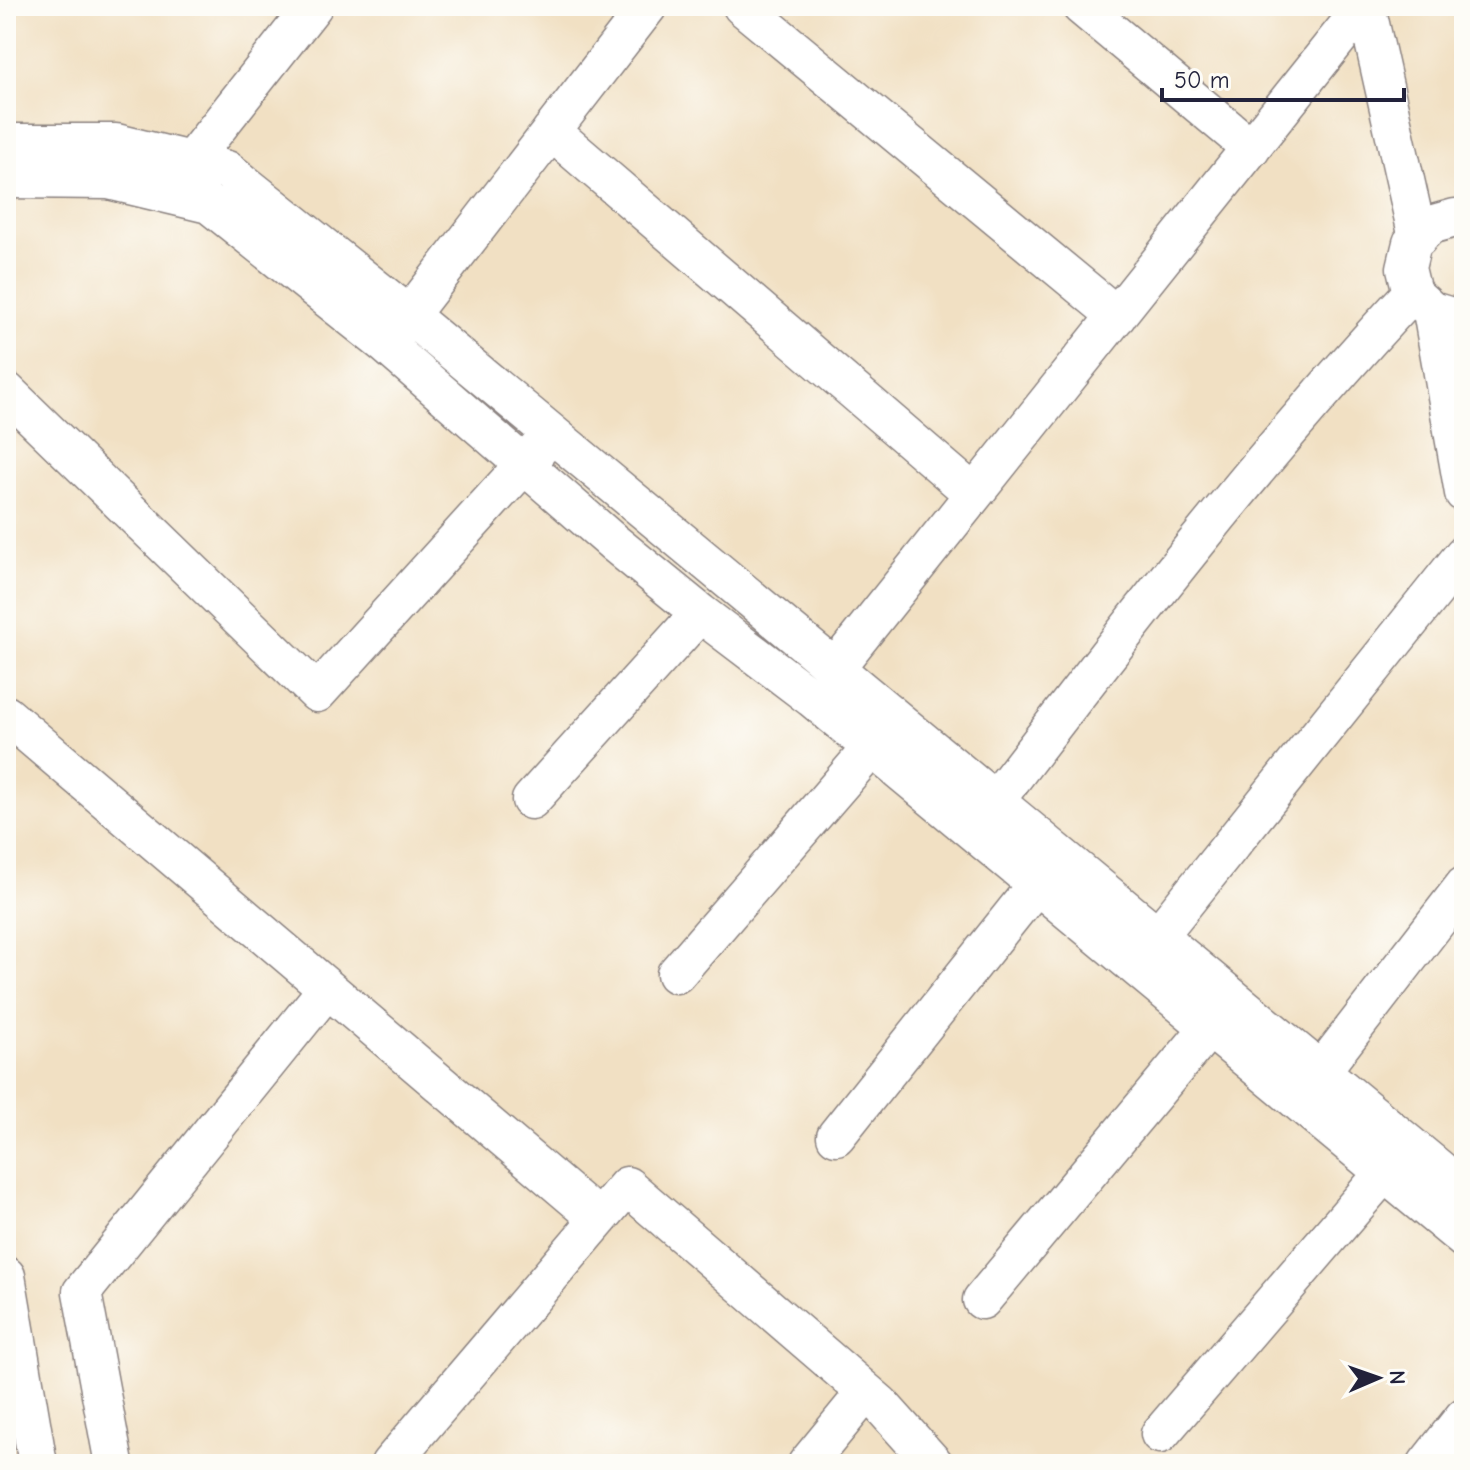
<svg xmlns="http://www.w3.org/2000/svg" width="1470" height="1470" viewBox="0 0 1470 1470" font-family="'Comic Neue',sans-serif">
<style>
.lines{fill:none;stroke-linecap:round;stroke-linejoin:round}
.minor-casing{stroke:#8a817f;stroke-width:41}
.minor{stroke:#fff;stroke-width:38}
</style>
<rect width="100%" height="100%" fill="#fdfcf7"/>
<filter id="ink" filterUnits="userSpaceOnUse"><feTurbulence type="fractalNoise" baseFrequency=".0125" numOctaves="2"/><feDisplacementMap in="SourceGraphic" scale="16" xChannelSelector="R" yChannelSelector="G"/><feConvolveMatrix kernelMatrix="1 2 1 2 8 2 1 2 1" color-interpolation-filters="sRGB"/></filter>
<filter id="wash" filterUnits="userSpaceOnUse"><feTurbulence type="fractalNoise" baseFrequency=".006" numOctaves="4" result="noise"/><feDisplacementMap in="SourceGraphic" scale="32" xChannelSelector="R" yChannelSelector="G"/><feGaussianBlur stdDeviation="1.8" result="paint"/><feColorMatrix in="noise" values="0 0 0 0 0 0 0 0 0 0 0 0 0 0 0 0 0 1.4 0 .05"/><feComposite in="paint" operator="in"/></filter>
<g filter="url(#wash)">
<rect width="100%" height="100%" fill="#f1e0c3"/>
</g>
<g filter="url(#ink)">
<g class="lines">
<defs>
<path id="minor" d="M742 6 1117 316
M1081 6 1251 148
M1366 6 1418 238
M551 131 974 494
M6 143H116L227 170 410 316 1464 1190
M6 179 109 180 209 204 386 345 613 542 700 613 812 698 1464 1239
M185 184 191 161 313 6
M1464 221 1455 218 1430 225 1412 243 1406 268 1412 293 1432 311 1455 318 1464 315
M1432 311 1464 493
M393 336 648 6
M6 391 317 693 540 447
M835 668 1364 6
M6 715 599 1219
M531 800 700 613
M995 801C1128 627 1262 453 1412 293
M1158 936 1464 554
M676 974 887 730
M1321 1071 1464 886
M836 1136 1037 884
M6 1276 38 1464
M982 1300 1224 1010
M1160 1434 1384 1173
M114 1464 82 1292 327 989
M390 1464 627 1186 880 1404 934 1464
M807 1464 866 1392
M1427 1464 1464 1417"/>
</defs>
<use href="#minor" class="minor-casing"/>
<use href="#minor" class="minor"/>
</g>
</g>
<rect width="1470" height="1470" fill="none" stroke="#fdfcf7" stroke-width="32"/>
<g transform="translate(1378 1378) rotate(88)" stroke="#fdfcf7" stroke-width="6" paint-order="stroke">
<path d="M0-6L14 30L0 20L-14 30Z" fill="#22223b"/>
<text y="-12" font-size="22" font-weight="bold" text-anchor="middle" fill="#22223b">N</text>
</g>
<path d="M1162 88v12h242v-12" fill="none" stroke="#22223b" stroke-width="4"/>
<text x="1174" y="88" font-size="24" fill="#22223b" stroke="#fdfcf7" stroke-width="6" paint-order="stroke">50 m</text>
</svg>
